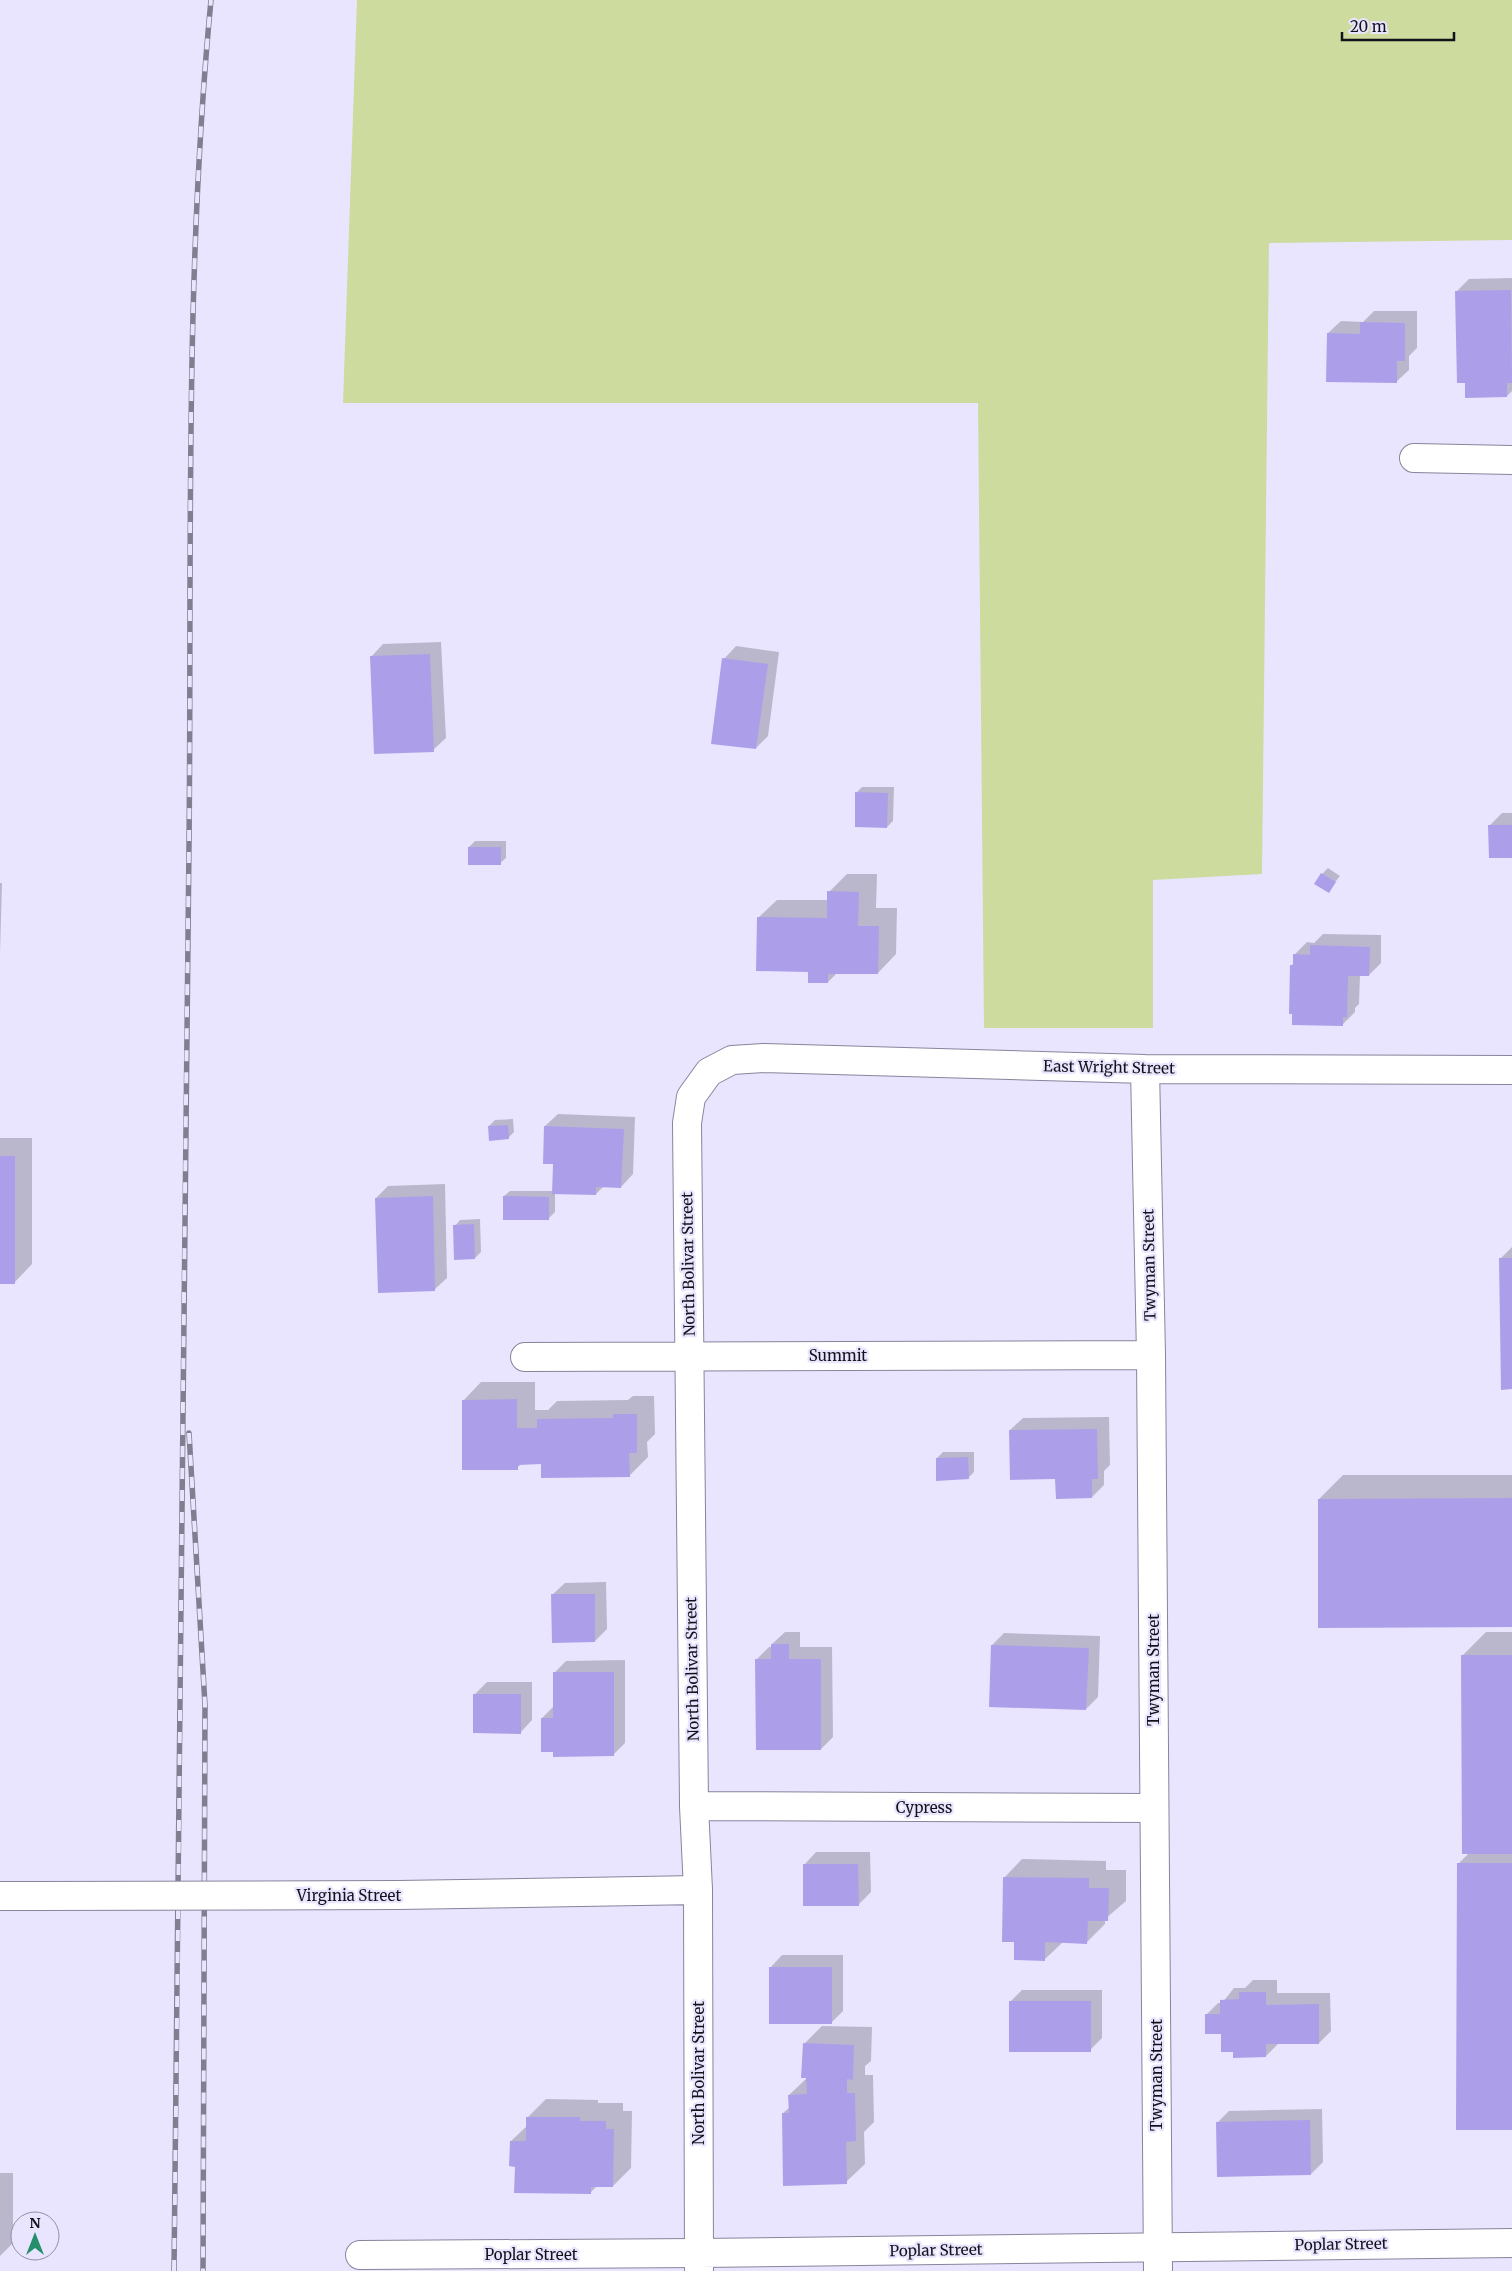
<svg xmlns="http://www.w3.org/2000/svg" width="1512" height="2271" viewBox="0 0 1512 2271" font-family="Merriweather,serif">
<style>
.green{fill:#cddb9f}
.shadow{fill:#0003}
.building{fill:#ad9eea}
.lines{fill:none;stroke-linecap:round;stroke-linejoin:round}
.minor-casing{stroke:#88849b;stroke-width:30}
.tertiary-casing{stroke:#88849b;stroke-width:30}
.minor{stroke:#fff;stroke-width:28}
.tertiary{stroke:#fff;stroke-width:28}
.rail-casing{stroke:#807e8f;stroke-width:5.5}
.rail{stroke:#e9e5ff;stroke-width:4;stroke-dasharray:11;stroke-linecap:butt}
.tertiary-bridge-casing{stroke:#88849b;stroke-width:30;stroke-linecap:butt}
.tertiary-bridge{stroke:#fff;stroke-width:28}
.labels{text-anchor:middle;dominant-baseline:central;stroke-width:4.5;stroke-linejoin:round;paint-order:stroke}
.street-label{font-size:15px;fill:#13121a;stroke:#e9e5ff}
</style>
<rect width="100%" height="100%" fill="#e9e5ff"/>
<path class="green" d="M357 0H1512V240L1269 243 1262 874 1153 880V1028H984L978 403H343Z"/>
<path class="shadow" d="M1512 278V391L1507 396 1457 291 1469 279Z
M1374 311H1417V348L1409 356V370L1396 382 1328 333 1341 321 1363 322Z
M441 642 446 738 433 750 371 657 383 644Z
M736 646 779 652 768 736 756 748 724 659Z
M862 787H894L893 821 887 827 856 793Z
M1502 813H1512V856L1490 825Z
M475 841H506V858L500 863 469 847Z
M1328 868 1340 876 1328 891 1322 874Z
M847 874H877L876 908H897L896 954 878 973H837L828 982 809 971 758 918 777 900H829V892Z
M0 883H2L0 954Z
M1323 934 1381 935V963L1369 975H1360L1359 1004 1355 1008V1012L1342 1025 1291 966 1295 962V954L1307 942 1314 943Z
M558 1114 635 1117 633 1174 621 1187 604 1186 596 1194 555 1193V1212L549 1218 504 1196 510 1191H553L554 1163 545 1126Z
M513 1119 514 1132 508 1138 489 1126 495 1120Z
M0 1138H32V1264L14 1283H0Z
M445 1184 447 1278 434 1290 376 1198 388 1186Z
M480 1219 481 1252 475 1258 455 1226 460 1220Z
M1512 1247V1388L1501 1258Z
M481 1382H535V1410H548L557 1401 628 1400 633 1396H654L655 1434 647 1442 648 1457 629 1476 542 1463H522L517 1468 463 1401Z
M1109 1417 1110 1465 1104 1471V1485L1092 1497 1010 1430 1023 1418Z
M943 1452H974V1472L968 1478 937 1458Z
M1343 1475H1512V1626L1319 1499Z
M606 1582 607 1629 595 1641 552 1595 565 1583Z
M785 1632H800V1647H832L833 1737 821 1749 757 1659 769 1647H772V1644Z
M1486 1632H1512V2129L1459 1863 1469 1853 1462 1656Z
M1004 1633 1100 1636 1098 1697 1086 1709 992 1645Z
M625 1660V1743L613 1755 554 1751 542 1718 554 1706V1673L566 1661Z
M487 1682H532V1720L520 1733 474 1695Z
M816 1852H870L871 1892 859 1904 804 1865Z
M1022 1859 1106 1861V1870H1126V1901L1105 1919V1924L1087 1942H1063L1044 1960 1016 1941 1004 1878Z
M782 1955H843V2011L831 2023 770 1968Z
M1253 1980H1277V1993H1330L1331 2031 1319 2043 1278 2044 1266 2056 1234 2050 1222 2032 1206 2015 1218 2003H1222L1234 1988H1245Z
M1022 1990H1102V2038L1090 2050 1010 2002Z
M822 2026 872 2027 871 2061 865 2066V2075H873L874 2122 864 2132 865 2164 846 2182 783 2113 790 2107 789 2095 808 2077 804 2044Z
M546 2099 598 2100V2103H623V2111H632L631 2168 613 2186H597L590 2193 516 2166 511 2141 528 2125V2117Z
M1322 2109 1323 2162 1311 2174 1217 2123 1229 2111Z
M0 2173H13V2243L0 2256Z"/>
<path class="building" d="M1511 290 1512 383H1507V397L1465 398V383H1457L1455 291Z
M1360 322 1405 323V361H1397V383L1326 382 1327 333 1360 334Z
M430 654 434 752 374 754 370 656Z
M722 658 768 664 756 749 711 744Z
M855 792 888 793 887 828 855 827Z
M1488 825H1512V858H1489Z
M468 847H501V865H468Z
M1321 873 1336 882 1329 893 1314 884Z
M827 891 859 892 858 926H879L878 974H828V983H808V972L756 971 757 917 827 918Z
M1310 945 1370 947 1369 976H1348L1347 1017H1343V1026L1292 1025V1014H1289L1290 965H1293V954L1310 955Z
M508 1125 509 1139 489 1141 488 1126Z
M544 1126 624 1129 621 1188 596 1187V1195L552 1194 553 1164H543Z
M0 1156H15V1284H0Z
M433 1196 435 1291 378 1293 375 1198Z
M503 1196 549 1197V1220H503Z
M474 1224 475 1259 454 1260 453 1225Z
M1499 1258H1512V1389L1501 1390Z
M517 1399V1428H537V1419L613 1418V1414H637V1453H629L630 1477 541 1478V1464L518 1465V1470H462V1400Z
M1097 1429 1098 1479H1092V1498L1056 1499 1055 1479 1010 1480 1009 1430Z
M968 1457 969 1479 936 1481V1458Z
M1512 1498V1627L1318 1628V1499Z
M551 1594H595V1642L552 1643Z
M771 1644H789V1659H821V1750H756L755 1659H771Z
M991 1645 1089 1648 1086 1710 989 1707Z
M1461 1655H1512V1854H1462Z
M553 1672H614V1756L553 1757V1752H541V1718H553Z
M473 1694H521V1734L473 1733Z
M1457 1863H1512V2130H1456Z
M803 1864H858L859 1906H803Z
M1003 1877 1089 1878V1888H1109L1108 1921H1088L1087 1944 1045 1942V1961L1014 1960V1942H1002Z
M769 1967H832V2024H769Z
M1239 1992H1266V2005L1319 2004V2044H1266V2057L1233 2058V2052H1221V2034H1205V2014H1220V2000L1239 1999Z
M1009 2001H1091V2052H1009Z
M803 2043 854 2045 853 2080 847 2079V2093H855L856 2141 846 2142 847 2184 783 2186 782 2113H789L788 2095 807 2094 806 2078H801Z
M526 2117H580V2121H606V2129H614L613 2187H591V2194L514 2193 515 2167 509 2166 510 2141H526Z
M1310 2120 1311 2175 1217 2177 1216 2122Z"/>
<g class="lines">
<defs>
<path id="minor" d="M1414 458 1512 460
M1145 1069 1151 1355 1158 2271
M525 1357 1151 1355
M694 1806 1154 1808
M698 1890 694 1806 687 1123 691 1097 709 1072 732 1060 764 1058 1145 1069 1512 1070
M360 2255 699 2253"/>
<path id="tertiary" d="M398 1895 698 1890 699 2270
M0 1896H32
M699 2253 1512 2243"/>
</defs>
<use href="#minor" class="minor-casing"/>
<use href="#tertiary" class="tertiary-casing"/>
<use href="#minor" class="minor"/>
<use href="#tertiary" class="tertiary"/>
<defs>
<path id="rail" d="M189 1433 205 1705 203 2271
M174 2271C180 1795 183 1320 189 844 192 563 184 280 211 0"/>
</defs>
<use href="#rail" class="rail-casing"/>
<use href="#rail" class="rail"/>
<defs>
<path id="tertiary-bridge" d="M32 1896 398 1895"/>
</defs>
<use href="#tertiary-bridge" class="tertiary-bridge-casing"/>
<use href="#tertiary-bridge" class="tertiary-bridge"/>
</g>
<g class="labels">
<g class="street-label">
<text transform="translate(1109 1067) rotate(1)">East Wright Street</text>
<text transform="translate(688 1264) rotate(-91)">North Bolivar Street</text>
<text transform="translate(1149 1265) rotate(-91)">Twyman Street</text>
<text x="838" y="1355">Summit</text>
<text transform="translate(692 1669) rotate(-91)">North Bolivar Street</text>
<text transform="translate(1153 1670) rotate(-90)">Twyman Street</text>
<text x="924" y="1807">Cypress</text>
<text x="349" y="1895">Virginia Street</text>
<text transform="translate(698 2073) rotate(-90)">North Bolivar Street</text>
<text transform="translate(1156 2075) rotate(-90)">Twyman Street</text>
<text transform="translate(1341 2244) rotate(-1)">Poplar Street</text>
<text transform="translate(936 2250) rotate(-1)">Poplar Street</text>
<text x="531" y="2254">Poplar Street</text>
</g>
</g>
<g transform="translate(35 2236)"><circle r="24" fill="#e9e5ff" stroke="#9391a3"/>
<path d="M0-4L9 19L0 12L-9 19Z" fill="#268e6a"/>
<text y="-8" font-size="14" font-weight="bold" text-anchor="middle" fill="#13121a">N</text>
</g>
<path d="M1342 32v8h112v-8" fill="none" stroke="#13121a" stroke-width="2.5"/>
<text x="1350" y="32" font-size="15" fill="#13121a" stroke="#e9e5ff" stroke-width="4" paint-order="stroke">20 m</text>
</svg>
